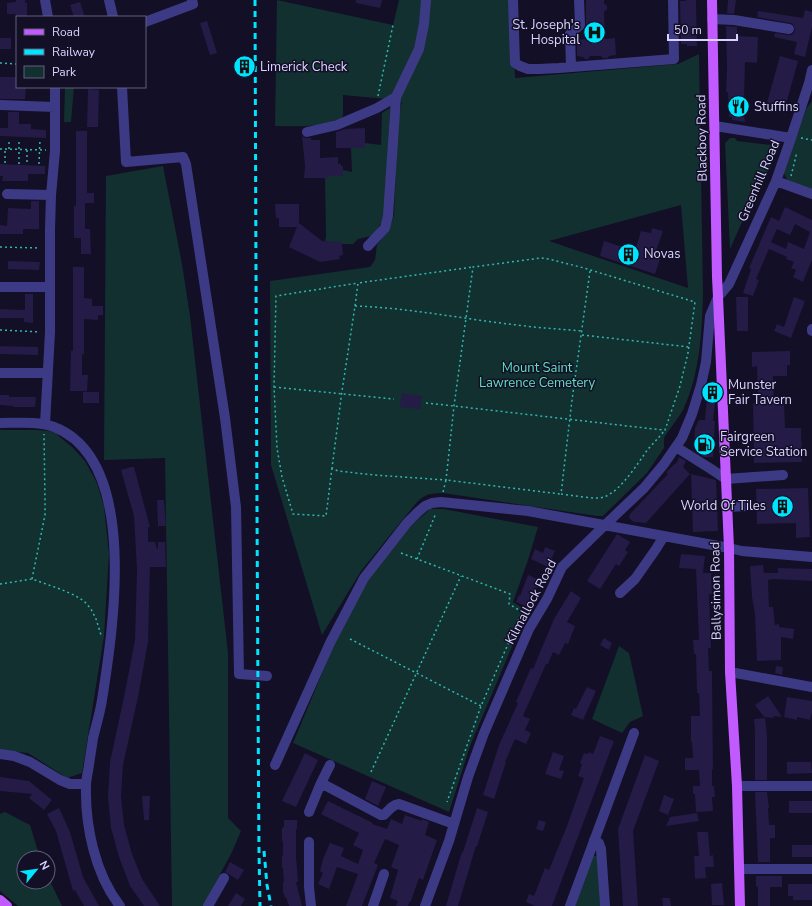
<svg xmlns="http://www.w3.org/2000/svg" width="812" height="906" viewBox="0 0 812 906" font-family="'Nunito Sans',sans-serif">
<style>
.green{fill:#12302f;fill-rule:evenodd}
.building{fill:#241b47;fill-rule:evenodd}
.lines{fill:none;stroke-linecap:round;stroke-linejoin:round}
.path{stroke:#2fb8b0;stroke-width:1.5;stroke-dasharray:2 3;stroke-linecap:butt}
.minor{stroke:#3d3a85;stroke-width:10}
.major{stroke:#c25bff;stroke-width:10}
.rail{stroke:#00e5ff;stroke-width:3;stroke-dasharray:6 5;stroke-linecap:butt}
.labels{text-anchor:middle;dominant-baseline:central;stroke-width:3;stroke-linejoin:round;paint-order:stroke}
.poi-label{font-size:13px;fill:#d9d4ff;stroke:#130f26;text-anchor:start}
.street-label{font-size:13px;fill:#d9d4ff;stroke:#130f26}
.park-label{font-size:13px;fill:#5fe0c0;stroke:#130f26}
</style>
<rect width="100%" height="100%" fill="#130f26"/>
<path class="green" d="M277 0 393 25 399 0H512L515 78 678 64 699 54 703 293C702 332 700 374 683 410 678 419 671 427 665 436L664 439V448L647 473 607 512 603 516H597L443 493C429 494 427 493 417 502L361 571 322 635 271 465 270 281 370 267 375 260 377 245 389 230 394 215 398 120 402 102 386 99 343 95V115L341 119C333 120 325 124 317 125 303 127 289 126 275 126ZM681 205 688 288 549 241Z
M65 87H74L71 122H64Z
M812 101V190L789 183 783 172 806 109Z
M390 108 384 218 377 230 372 236 358 239 353 244H342L325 241 326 236 325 178H329V176L343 170 352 172 351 148H365V143L381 145 382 113Z
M730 138H735L737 141 771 145 775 142 778 146V149L762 184 758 186 730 249 725 143Z
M163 166 182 264 190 316 228 653V818L241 831 232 852 203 906H172L165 458 104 460 106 176Z
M0 430H38L49 431 55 433 72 447 85 461 97 483 104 507 109 554 104 636 82 773 67 778 28 753 0 750Z
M430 509H444L538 527 528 560 513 602 527 611 470 746 449 812 293 743 333 647 368 580 409 528Z
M619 646 629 653 643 716 630 722 622 733 592 719Z
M5 812 30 825 40 858H24V882H48V877L62 906H18L0 891V814Z
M593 856H597L600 906H575Z"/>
<path class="building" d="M16 0H25V3H27V17H16V14H7V3L16 2Z
M356 0H382L380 8 356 3Z
M586 0H604V3L607 6V9L604 12 605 39 615 38 616 55 609 56 608 58H603L601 56H590L588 59H585L583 57 577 56V40L586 39Z
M686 0H696L697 46H687V44H681L680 1H686Z
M728 0H736L734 14 727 13Z
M80 2 85 17H74L70 5Z
M805 10 812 12V27L805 57 794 54 797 42 774 37 775 33 788 35H792L794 33 795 30 793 24 790 23 757 17 758 11 803 18Z
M207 21 217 53 210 55 200 23Z
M726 26 737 27V36L758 37 757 63 745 62 744 101H748V114H744L745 122 732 120V117H729L728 92H726L727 69Z
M0 38H11V49H0Z
M780 56 798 61 785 108 767 103Z
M240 59H247V75H240Z
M0 77H17V87H26L25 99H0Z
M88 89 99 90 98 127H87Z
M8 112H19V124H31V129L46 130V138L0 136V128H8Z
M365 128V148H336V132L345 129Z
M76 131H87V193H94V203H85V229H90L91 254H81V238H74V206H76Z
M302 136 306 138H311V140H320V158L338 157V164H341V166H343V176H329V178H304L305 166Z
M0 164 45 166V174H28V181H2L3 176H0Z
M31 201H39V229H23V234H0V225L7 226 8 208 31 209Z
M275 204H299V223L322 241 342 242 343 255 339 256 340 259 320 262 289 247 297 227H279V218H276Z
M785 207 812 220V260L803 282 793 277 796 270 791 268 794 262 786 259 787 257 769 249 756 279 759 280 753 296 743 293 751 269 749 268 771 217 779 221ZM795 224 810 232 804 249 788 242 786 249 771 242 777 229 790 235Z
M652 228 663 231 654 257 660 259 655 274 600 256 604 241 635 251 641 231 651 233Z
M8 261 40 262 39 270 8 269Z
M73 267H84V298L92 299V306H103V315H98V320L84 319V354H82V375H88L87 391H70L71 351H73Z
M25 294H33V323L24 322V318H0V309L25 310Z
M736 297H748V331H737Z
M794 297 805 301 791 338 774 331 777 324 784 327Z
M0 346 38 347V355L0 354Z
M790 351V365H787V376H773L774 401H784L785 428H801L802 462 754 463 753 403 758 402 757 366 752 367V352Z
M708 384 715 385 716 394 713 421H715L713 457H704L694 450 695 428 699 420H705Z
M83 392H99V403H83Z
M402 393 422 396 420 409 400 407Z
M0 395H9V397H36L35 407H13V406L0 405Z
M679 457 686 461 683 467 690 474 646 523 634 522 631 520 629 517 630 514 668 474 666 472 677 462Z
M131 467H134L150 527H148V542H155L157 549H158V542H165L166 567H150L148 642 138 697 123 765 121 796 124 825 132 854 142 879 160 906H144L130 886 119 857 111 828 108 797 110 762 124 697 135 640 137 571 134 516 121 470Z
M691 474 716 480 718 531 693 532Z
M808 488 810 537 796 538V523L757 524 756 489Z
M157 500H164L166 526H158Z
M617 534 630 542 625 550 628 552 619 566 616 564 600 589 587 581Z
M545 547 555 551 548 567 531 559 535 549 543 553Z
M681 554 705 556 703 573H711L712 594H709L711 648H708L709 671H712L713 769H712V786H714L715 797H712L713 811 696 812 695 794H693V786H700L699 770H685V758H693L692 742H691V716H700L699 693H697L696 654H694L693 640H699L696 569 679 568Z
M763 565 764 573H778V568L812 569V581L773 579 768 580 769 607H773L775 625 779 624V627L794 629 793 639 781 637V660L757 661 755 615 752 597 750 566Z
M528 575 540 580 534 595 532 594 527 607 516 602 519 595 520 596Z
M571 591 581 598 567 622 575 626 568 644 565 643 559 655 553 652 548 664H546L523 716 530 719 525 730 531 733 526 744 515 739 505 762H506L494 799 483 795 499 745 518 703 516 702 526 679 531 668 533 669 554 619Z
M604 638 612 643 609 650 600 645Z
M776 666 783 667 782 675 775 673Z
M587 687 596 691 583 720 571 715 574 708 576 709Z
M768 696 782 717 773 716 774 718 764 717 755 705Z
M787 697 812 701V712L810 720 797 717V720L784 717Z
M765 718 767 735V780H755V732L754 719Z
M600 736 614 741 552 906H535L526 902 529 894 534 896 545 868 549 870 567 826 584 778 578 776 582 764 580 763 584 753 588 754 589 752 593 754Z
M553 752 564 756 559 770 564 771 561 779 545 774Z
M305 753 318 760 296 807 282 801Z
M645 755 659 761 633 831 638 906H623L618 829Z
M787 762H811L812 773 787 774Z
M0 777 29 781 52 800 44 810 29 798 32 794 0 791Z
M372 781 386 787 378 806 365 799Z
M755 792H767L769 808H768L769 825H775V838H770V862H758Z
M664 795 674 799 668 815 659 811Z
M142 796H150L149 820H144Z
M328 801 373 823 372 824 387 829 391 819 402 824 405 815 422 821V819L429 822 425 835 437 840 423 880 419 878 411 901H410L408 906H396L398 901 390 898 398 870 391 867 399 845 385 839 374 863 378 865 362 906H346L358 874 337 867 329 889 318 884 323 873 320 871 323 859 330 843 344 848 341 856 358 864 363 850 353 845 359 833 321 814Z
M789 801H812V813H789Z
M59 808 70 832 83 877 99 906H84L75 890 73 891 56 831 47 814Z
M477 808 488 812 480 837 477 847 476 846 458 906H446L460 858 462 852H463Z
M697 813 699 821 666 826 670 817Z
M284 820H297V829H296V856L298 882H296L302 906H289L286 897 285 898 283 892V882H284L283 868H282V856L283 855V841H282V828L284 827Z
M539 820 546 822 543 831 536 829Z
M697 832H708L710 856 713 855 714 867H705L706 878 695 879 694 856H699Z
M792 845H812V857H792Z
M230 862 244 870 238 880 225 872Z
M756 876H782V887H770V906H758V887L756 886Z
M722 883 724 905H712L711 884Z
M788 884H812V900H793V896H788Z
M236 893 245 899 241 906H228Z
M662 898H670L671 906H663Z"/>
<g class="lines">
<path class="path" d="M0 63 17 64
M378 96 393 25
M801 138 812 140
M0 149 46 150
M9 149V139
M27 162V150
M5 163V149
M19 164V139
M39 164 40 139
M791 176 797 152
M0 247 40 248
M590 271 572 400 561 494C571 495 595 500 604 497 621 491 638 463 648 449 654 443 659 437 665 430
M355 306C410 308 463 319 517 325 539 328 560 329 582 331
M0 330 40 332
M582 335 689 347
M274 387 394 399
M426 403 454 406 645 428 665 430 680 386 688 353 695 302 584 268 549 259 541 258 473 267 454 406 446 480 374 475 338 471 332 468 342 391 355 306 358 283 473 267
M332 468 326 516 293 514 282 477 277 448 274 387 276 296 358 283
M443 492 446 480 560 494
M401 553 510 594 509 604 522 612 481 706 447 802
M417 559 436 513
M32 579 45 515V502L44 434
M0 584 32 579 60 589 74 595 84 601 91 609 96 619 101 635
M350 639 481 706
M371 772 461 576"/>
<path class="minor" d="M45 0 48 17
M109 0 113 17
M513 0 515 63 520 66 528 69H539L559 68 674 59 673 0
M712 19 734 20 789 29
M145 22 193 4 192 0
M571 67 570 34 580 25 579 0
M122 87 126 162 183 157 186 164 225 418 236 507 239 674 267 676
M0 105 55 107
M715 126 791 138
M307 132 337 125 377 108 396 97
M776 181 812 194
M7 194 51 195
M368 246 385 228 388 216 396 97 419 49 424 24 426 0
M0 287H50
M812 329V331
M0 373H48
M0 423C17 423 38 421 54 427 140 460 113 630 102 700 100 713 96 726 93 738 92 747 90 756 89 765 88 772 86 779 86 786 85 826 95 874 120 906
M45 424 50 332V229L51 195 55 151V87
M676 447 711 469 726 479 783 475
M727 507 747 506
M620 593 635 579 656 549 664 536
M730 672 812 687
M0 754 14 756 30 762 60 780 70 784H86
M275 765 330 643 364 578 407 523 418 512 425 506 432 503 441 502 528 511 729 548 742 551 812 557
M321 783 381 815H384C389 810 392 805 399 804L454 824
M737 786H812
M309 812 321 783 330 765
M594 840 599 843 601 849 605 906
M309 842V887L311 906
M739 869H812
M208 906 224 878
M373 906 384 874
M425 906 449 841 468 777 484 733 529 629 547 599 562 567 605 525 644 488 664 464 682 438 692 414 701 385 706 362 710 316 718 297 729 284 776 181 791 138 809 83 812 70
M570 906 634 733"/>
<path class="major" d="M712 0 717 277 718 297 729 548 730 672 737 786 740 906
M0 900 7 906"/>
<path class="rail" d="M255 0C256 284 257 568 259 852L260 906
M264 851 267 885 271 906"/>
</g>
<defs>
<symbol id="hospital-disc" viewBox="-11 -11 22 22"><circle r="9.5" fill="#00e5ff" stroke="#130f26"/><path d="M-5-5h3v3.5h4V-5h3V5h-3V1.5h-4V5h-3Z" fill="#111"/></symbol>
<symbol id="building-disc" viewBox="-11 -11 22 22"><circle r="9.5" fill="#00e5ff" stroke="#130f26"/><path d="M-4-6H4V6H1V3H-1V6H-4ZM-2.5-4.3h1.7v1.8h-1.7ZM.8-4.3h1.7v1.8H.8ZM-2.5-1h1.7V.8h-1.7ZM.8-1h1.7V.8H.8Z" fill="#111"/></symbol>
<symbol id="restaurant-disc" viewBox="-11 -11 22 22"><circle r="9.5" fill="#00e5ff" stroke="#130f26"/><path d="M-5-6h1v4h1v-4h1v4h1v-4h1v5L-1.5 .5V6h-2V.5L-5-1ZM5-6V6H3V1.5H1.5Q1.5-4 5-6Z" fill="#111"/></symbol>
<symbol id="fuel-disc" viewBox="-11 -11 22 22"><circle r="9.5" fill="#00e5ff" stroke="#130f26"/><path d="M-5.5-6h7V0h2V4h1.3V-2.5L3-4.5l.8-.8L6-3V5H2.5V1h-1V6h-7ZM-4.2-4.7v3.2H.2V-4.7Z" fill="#111"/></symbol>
</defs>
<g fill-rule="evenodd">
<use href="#hospital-disc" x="582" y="20" width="25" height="25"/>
<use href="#building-disc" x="232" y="54" width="25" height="25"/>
<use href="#restaurant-disc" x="726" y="94" width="25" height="25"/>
<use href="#building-disc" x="616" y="242" width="25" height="25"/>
<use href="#building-disc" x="700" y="380" width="25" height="25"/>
<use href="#fuel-disc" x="692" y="432" width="25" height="25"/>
<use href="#building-disc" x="770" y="494" width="25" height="25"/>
</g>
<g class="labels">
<g class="poi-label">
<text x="580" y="25" text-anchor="end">St. Joseph's<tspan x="580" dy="15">Hospital</tspan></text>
<text x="260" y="67">Limerick Check</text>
<text x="754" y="107">Stuffins</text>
<text x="644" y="254">Novas</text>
<text x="728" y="385">Munster<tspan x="728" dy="15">Fair Tavern</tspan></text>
<text x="720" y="437">Fairgreen<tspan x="720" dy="15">Service Station</tspan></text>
<text x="766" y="506" text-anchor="end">World Of Tiles</text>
</g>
<g class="street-label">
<text transform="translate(702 138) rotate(-91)">Blackboy Road</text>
<text transform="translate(759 181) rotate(-67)">Greenhill Road</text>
<text transform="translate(716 591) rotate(-91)">Ballysimon Road</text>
<text transform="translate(531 602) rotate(-62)">Kilmallock Road</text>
</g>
<g class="park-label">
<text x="537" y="368">Mount Saint<tspan x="537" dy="15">Lawrence Cemetery</tspan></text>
</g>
</g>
<rect x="16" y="16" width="130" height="72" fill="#130f26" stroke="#625e7d"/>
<rect x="24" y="29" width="20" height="6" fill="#c25bff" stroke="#625e7d"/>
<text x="52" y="36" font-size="12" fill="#d9d4ff">Road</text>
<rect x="24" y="49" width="20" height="6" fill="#00e5ff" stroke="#625e7d"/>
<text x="52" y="56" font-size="12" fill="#d9d4ff">Railway</text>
<rect x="24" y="66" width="20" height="12" fill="#12302f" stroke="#625e7d"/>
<text x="52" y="76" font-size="12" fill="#d9d4ff">Park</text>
<g transform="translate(36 870) rotate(61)"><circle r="19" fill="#130f26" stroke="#625e7d"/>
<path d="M0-3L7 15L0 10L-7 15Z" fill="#00e5ff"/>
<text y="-6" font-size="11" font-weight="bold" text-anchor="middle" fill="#d9d4ff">N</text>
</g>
<path d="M668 34v6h69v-6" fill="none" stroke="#d9d4ff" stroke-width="2"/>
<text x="674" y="34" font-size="12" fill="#d9d4ff" stroke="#130f26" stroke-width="3" paint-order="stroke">50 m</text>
</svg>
